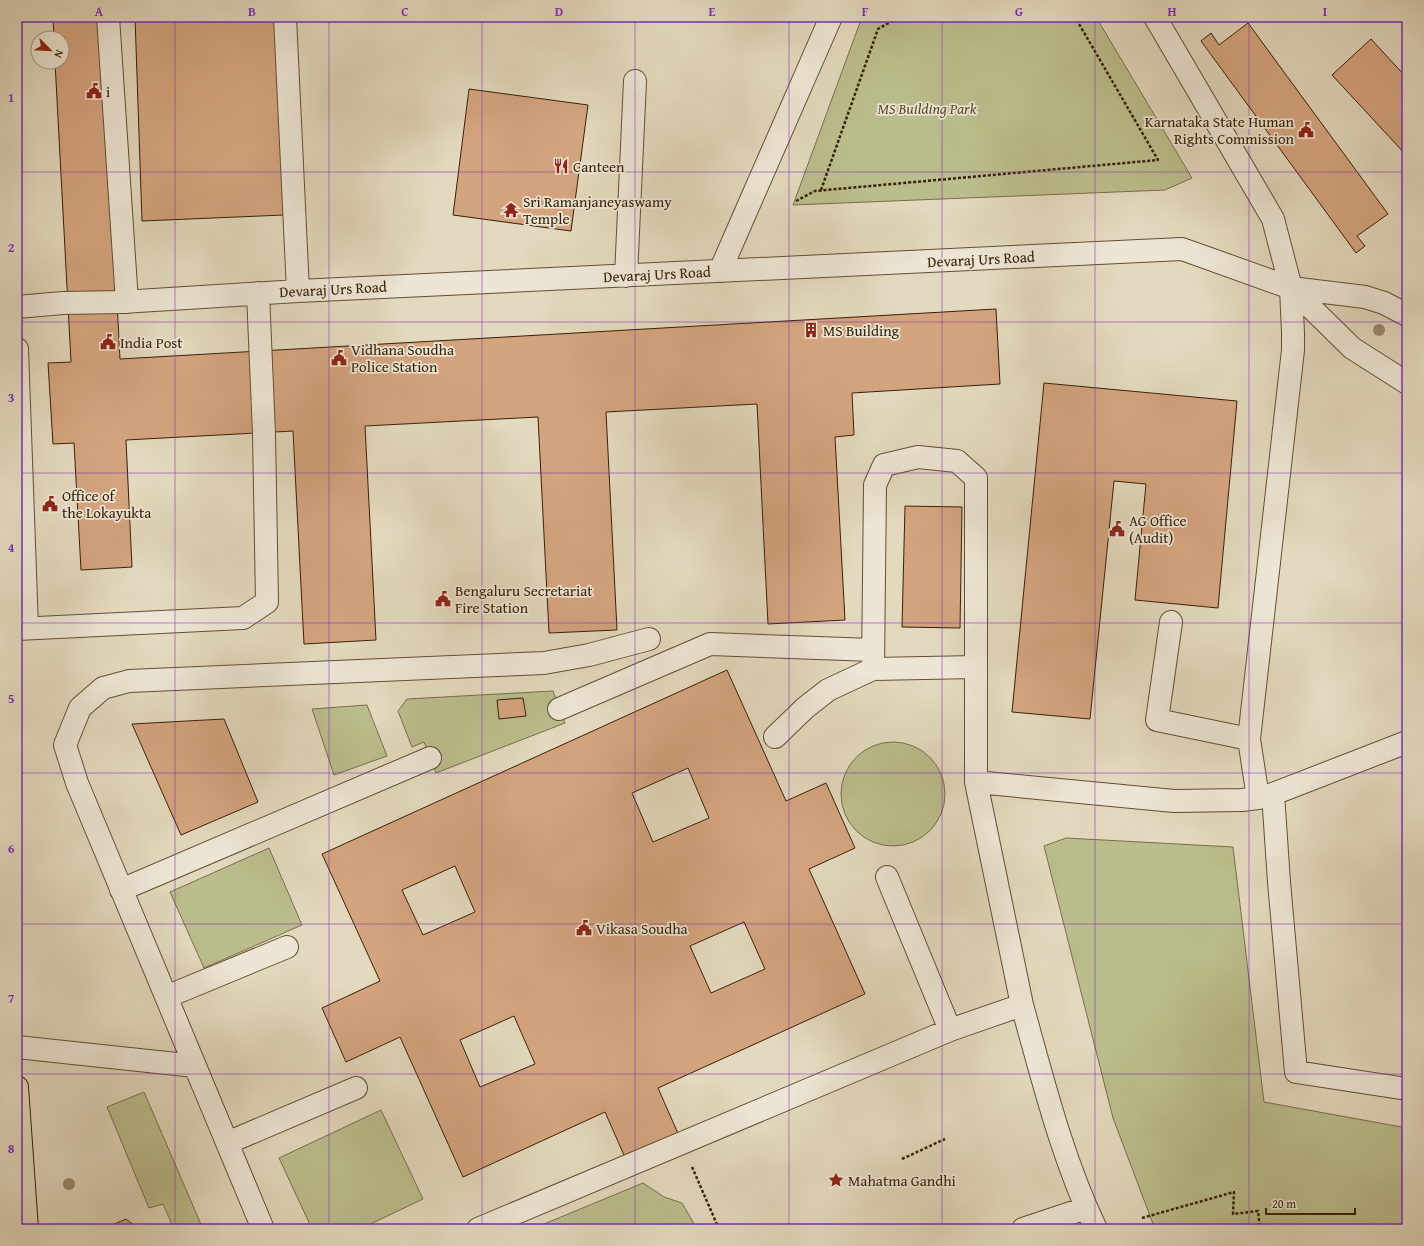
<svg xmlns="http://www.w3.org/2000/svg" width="1424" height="1246" viewBox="0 0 1424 1246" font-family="'Gentium Book Plus',serif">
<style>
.green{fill:#bbbd8c;stroke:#796f4a}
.building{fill:#d4a47e;stroke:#372107;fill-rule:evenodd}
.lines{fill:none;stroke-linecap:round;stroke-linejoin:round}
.minor-casing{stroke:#624f35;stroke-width:24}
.major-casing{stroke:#372107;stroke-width:24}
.path{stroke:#372107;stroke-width:2.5;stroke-dasharray:3 2;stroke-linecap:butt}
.minor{stroke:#ede6d5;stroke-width:22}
.major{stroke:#e3d9be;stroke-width:22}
.tree{fill:#97896c}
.grid{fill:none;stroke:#7b2cbf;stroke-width:1;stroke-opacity:0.55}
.labels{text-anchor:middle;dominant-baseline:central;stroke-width:3.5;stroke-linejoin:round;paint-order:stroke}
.poi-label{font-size:15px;fill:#372107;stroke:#ede6d5;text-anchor:start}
.park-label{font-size:15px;font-style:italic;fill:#584828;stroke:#ede6d5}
.street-label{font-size:15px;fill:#372107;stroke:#ede6d5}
.neatline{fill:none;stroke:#7b2cbf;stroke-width:1.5}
.grid-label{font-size:13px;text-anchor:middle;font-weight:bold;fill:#7b2cbf}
</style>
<rect width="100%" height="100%" fill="#e3d9be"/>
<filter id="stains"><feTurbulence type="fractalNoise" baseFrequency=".005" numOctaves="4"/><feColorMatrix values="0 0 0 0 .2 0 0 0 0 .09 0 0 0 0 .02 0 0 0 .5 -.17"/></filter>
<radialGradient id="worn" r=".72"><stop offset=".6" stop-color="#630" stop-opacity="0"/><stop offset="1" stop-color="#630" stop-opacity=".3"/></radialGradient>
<path class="green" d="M862 17H1096L1192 178 1165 190 793 205Z
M553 691 565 723 436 773 424 742 412 747 398 711 407 699Z
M367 705 387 756 334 775 312 709Z
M841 794a52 52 0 1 1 104 0a52 52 0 1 1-104 0Z
M1066 838 1233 847 1264 1102 1407 1128V1229H1155L1113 1118 1044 846Z
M269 848 302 925 204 968 170 892Z
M144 1092 203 1229H174L163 1204 149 1208 107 1107Z
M381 1110 423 1199 360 1229H312L279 1158Z
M643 1183 664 1197 682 1203 697 1229H532Z"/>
<path class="building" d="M53 17H102L120 359 996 309 1000 384 852 393 854 435 835 437 845 620 768 624 757 404 606 412 617 630 549 633 538 417 365 426 376 640 304 644 293 431 126 440 132 567 81 570 74 443 53 444 48 363 71 362 55 62H62V38H54Z
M135 17H278L284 215 142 221Z
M1248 23 1388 214 1357 236 1365 246 1356 253 1201 41 1211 33 1219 45Z
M1371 39 1407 78V156L1332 75Z
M469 89 588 105 571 231 453 215Z
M1044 383 1237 401 1218 608 1135 600 1146 484 1114 481 1090 719 1012 712Z
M905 506 962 507 960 628 902 627Z
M727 670 786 801 826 783 855 848 809 869 865 994 658 1088 680 1138 627 1162 605 1112 463 1177 400 1037 346 1062 322 1008 380 981 322 854ZM688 768 709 818 653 842 632 793ZM455 866 475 912 423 935 402 890ZM744 922 765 969 711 993 690 946ZM514 1016 535 1064 480 1087 460 1040Z
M523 698 526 716 499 719 497 700Z
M224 719 258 802 181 835 132 724Z
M126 1219 139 1229H103L107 1227Z"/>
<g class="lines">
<defs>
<path id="minor" d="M108 17 127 302
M285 17 298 291
M1155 17 1273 219 1291 288 1293 333V350L1249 739 1258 798
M720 271 831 17
M626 276 635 81
M1291 288 1352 348 1407 383
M17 307 63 303 122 302 298 291 1182 249 1291 288 1365 297 1384 303 1407 315
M17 349 27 628
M1171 622 1157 720 1249 739
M17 629 243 618 267 602 264 434 258 293
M976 667 873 669 875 485 884 465 918 457 957 461 976 478V782L1022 1005
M559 709 710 644 873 650
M775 737 805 708 828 690 873 669
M976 782 1174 801 1242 800 1258 798 1273 794 1407 742
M1273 794 1279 882 1296 1072 1407 1089
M887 877 950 1030
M121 890 430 758
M166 997 287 947
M17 1047 195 1066
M227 1143 356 1088
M263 1229 77 783 65 745 80 708 103 688 129 681 544 663 589 655 649 639
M478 1229 950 1030 1022 1005C1043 1080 1062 1158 1096 1229
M1023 1229 1086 1208"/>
<path id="major" d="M17 1087 27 1229"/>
</defs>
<use href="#minor" class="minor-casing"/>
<use href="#major" class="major-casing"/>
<path class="path" d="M821 190 878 29 899 17
M796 201 815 191 1158 160 1075 17
M902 1159 945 1139
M692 1167 719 1229
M1142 1218 1234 1192 1233 1214 1258 1211 1260 1229"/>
<use href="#minor" class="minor"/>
<use href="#major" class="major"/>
</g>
<g class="tree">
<circle cx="1379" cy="330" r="6"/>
<circle cx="69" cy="1184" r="6"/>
</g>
<path class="grid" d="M175 17V1229M329 17V1229M482 17V1229M635 17V1229M789 17V1229M942 17V1229M1095 17V1229M1249 17V1229M17 172H1407M17 322H1407M17 473H1407M17 623H1407M17 773H1407M17 924H1407M17 1074H1407"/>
<defs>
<symbol id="civic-bare" viewBox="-9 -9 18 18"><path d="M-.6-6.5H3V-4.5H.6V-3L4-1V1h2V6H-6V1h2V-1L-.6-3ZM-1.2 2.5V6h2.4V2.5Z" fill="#8f2418" stroke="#ede6d5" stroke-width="2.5" paint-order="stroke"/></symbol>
<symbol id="restaurant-bare" viewBox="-9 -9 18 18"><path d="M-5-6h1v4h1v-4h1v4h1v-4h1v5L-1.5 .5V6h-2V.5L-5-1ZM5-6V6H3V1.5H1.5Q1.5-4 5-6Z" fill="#8f2418" stroke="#ede6d5" stroke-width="2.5" paint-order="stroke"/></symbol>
<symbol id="temple-bare" viewBox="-9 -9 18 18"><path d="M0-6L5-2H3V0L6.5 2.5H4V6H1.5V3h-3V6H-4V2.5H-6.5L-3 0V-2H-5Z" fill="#8f2418" stroke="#ede6d5" stroke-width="2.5" paint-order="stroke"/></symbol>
<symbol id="building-bare" viewBox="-9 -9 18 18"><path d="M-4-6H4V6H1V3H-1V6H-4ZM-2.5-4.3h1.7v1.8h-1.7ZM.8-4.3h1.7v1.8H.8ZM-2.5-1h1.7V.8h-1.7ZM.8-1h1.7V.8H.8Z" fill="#8f2418" stroke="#ede6d5" stroke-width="2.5" paint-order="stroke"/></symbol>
<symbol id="sight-bare" viewBox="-9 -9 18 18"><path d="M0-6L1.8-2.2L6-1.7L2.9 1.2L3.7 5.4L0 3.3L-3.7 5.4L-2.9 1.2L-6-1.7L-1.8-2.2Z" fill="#8f2418" stroke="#ede6d5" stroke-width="2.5" paint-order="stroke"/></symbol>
</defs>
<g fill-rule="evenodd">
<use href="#civic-bare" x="83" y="80" width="22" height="22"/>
<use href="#civic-bare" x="1295" y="119" width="22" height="22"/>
<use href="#restaurant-bare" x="550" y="155" width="22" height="22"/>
<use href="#temple-bare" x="500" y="199" width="22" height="22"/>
<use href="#building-bare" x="800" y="319" width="22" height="22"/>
<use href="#civic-bare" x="97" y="331" width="22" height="22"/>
<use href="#civic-bare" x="328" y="347" width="22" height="22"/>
<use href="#civic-bare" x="39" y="493" width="22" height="22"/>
<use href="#civic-bare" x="1106" y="518" width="22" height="22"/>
<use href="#civic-bare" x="432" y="588" width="22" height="22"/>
<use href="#civic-bare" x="573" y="917" width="22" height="22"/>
<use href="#sight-bare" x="825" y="1169" width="22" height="22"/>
</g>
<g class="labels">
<g class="poi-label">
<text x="106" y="91">i</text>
<text x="1294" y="121" text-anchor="end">Karnataka State Human<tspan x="1294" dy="17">Rights Commission</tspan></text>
<text x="573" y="166">Canteen</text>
<text x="523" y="201">Sri Ramanjaneyaswamy<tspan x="523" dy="17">Temple</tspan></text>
<text x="823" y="330">MS Building</text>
<text x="120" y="342">India Post</text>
<text x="351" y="349">Vidhana Soudha<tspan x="351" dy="17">Police Station</tspan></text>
<text x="62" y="495">Office of<tspan x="62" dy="17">the Lokayukta</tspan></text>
<text x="1129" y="520">AG Office<tspan x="1129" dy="17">(Audit)</tspan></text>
<text x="455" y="590">Bengaluru Secretariat<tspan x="455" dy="17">Fire Station</tspan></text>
<text x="596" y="928">Vikasa Soudha</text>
<text x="848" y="1180">Mahatma Gandhi</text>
</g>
<g class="park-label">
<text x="927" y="108">MS Building Park</text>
</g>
<g class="street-label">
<text transform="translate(981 259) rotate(-3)">Devaraj Urs Road</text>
<text transform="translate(657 274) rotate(-3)">Devaraj Urs Road</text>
<text transform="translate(333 289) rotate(-3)">Devaraj Urs Road</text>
</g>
</g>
<rect width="1424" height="1246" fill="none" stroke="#e3d9be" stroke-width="44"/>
<g transform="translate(50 50) rotate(114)"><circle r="19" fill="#ede6d5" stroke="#a49783"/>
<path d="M0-3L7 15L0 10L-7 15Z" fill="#8f2418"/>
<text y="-6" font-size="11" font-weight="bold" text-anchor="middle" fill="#372107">N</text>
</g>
<path d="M1266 1208v6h89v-6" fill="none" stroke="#372107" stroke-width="2"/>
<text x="1272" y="1208" font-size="12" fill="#372107" stroke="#ede6d5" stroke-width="3" paint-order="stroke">20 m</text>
<rect x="22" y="22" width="1380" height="1202" class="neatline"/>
<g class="grid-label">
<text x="99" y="16">A</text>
<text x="252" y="16">B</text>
<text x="405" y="16">C</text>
<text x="559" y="16">D</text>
<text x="712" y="16">E</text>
<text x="865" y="16">F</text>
<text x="1019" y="16">G</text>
<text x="1172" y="16">H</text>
<text x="1325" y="16">I</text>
<text x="11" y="102">1</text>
<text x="11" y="252">2</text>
<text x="11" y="402">3</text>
<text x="11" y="552">4</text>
<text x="11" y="703">5</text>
<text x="11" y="853">6</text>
<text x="11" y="1003">7</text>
<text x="11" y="1153">8</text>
</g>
<rect width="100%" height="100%" filter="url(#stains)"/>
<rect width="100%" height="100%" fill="url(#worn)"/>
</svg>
